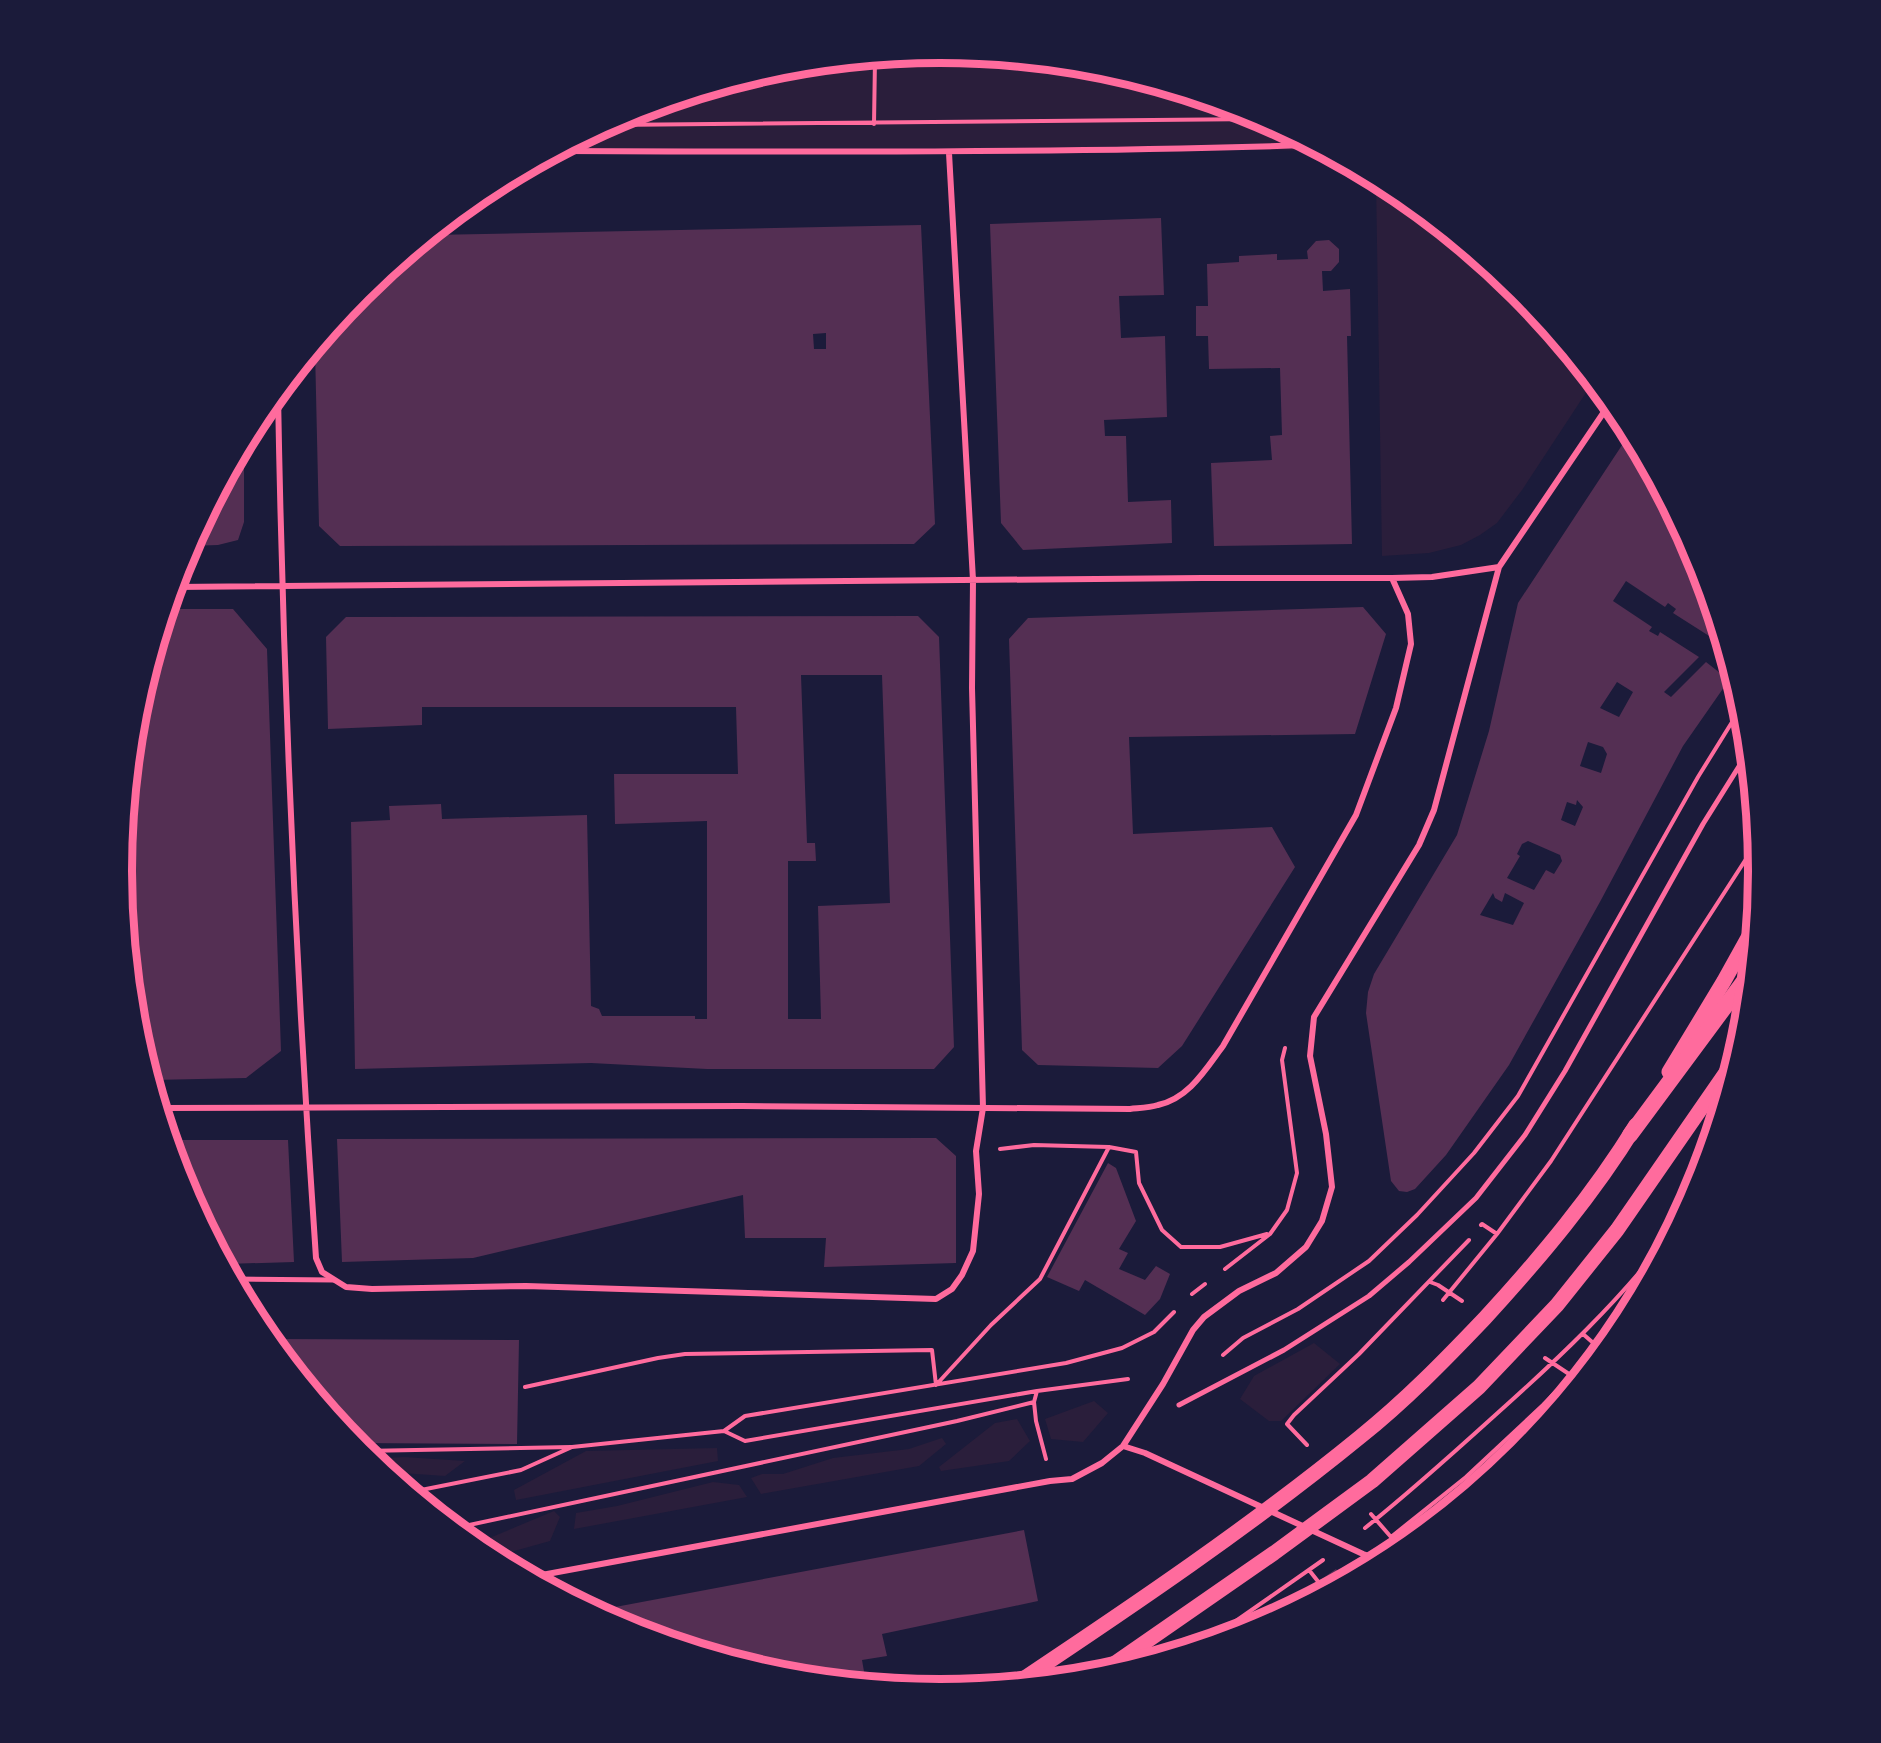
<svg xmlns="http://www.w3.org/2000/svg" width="1881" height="1743" viewBox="0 0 1881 1743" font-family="Lato,sans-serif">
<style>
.green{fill:#2a1e3b}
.building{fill:#542f53;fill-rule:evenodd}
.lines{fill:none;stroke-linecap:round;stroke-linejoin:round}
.path{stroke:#ff6b9d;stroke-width:4}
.pedestrian{stroke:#ff6b9d;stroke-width:5}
.minor{stroke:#ff6b9d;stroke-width:6}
.primary{stroke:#ff6b9d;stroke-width:15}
.trunk{stroke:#ff6b9d;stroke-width:16}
.rim{fill:none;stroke:#ff6b9d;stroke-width:8}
</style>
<rect width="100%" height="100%" fill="#1b1b3a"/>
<path class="green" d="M941 53 1101 68 1254 115 1321 151 1160 148 560 151 627 115 781 68Z
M1376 180 1396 191 1520 293 1593 382 1522 490 1497 523 1480 535 1461 545 1429 553 1382 556Z
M1314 1343 1340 1364 1281 1421H1269L1240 1399 1254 1376Z
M1094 1401 1108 1413 1083 1442 1051 1439 1045 1419Z
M1017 1419 1030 1441 1009 1461 941 1471 939 1467 995 1423Z
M942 1438 946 1444 919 1466 761 1494 751 1478 762 1474H783L833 1458 909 1449Z
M717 1448 718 1461 516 1500 514 1490 586 1451Z
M404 1457 465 1461 445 1476 387 1472 372 1459Z
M713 1482 739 1485 747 1497 574 1529 576 1513 617 1506Z
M554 1511 560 1517 550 1541 493 1557 475 1544Z"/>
<path class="building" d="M1161 218 1164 295 1119 296 1121 338 1165 336 1167 417 1104 420 1105 436H1126L1128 502 1171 500 1172 543 1023 550 1001 523 990 224Z
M921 225 935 524 914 544 340 546 319 526 315 349 362 292 431 235ZM826 333V349H814L813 334Z
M1329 240 1339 249V262L1331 271H1322L1323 291 1350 289 1351 336H1347L1352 544 1214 546 1211 463 1272 460 1270 436 1282 435 1280 368 1209 369 1208 336H1196V306H1208L1207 264 1239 262V256L1277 254V260L1308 259 1307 251 1316 241Z
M1630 433 1689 544 1681 556 1693 564 1692 567 1700 573 1701 571 1721 636 1717 641 1673 613 1676 609 1668 603 1665 607 1626 581 1613 601 1652 627 1649 631 1658 636 1660 632 1699 657 1664 692 1671 697 1706 662 1729 680 1683 746 1601 900 1509 1065 1446 1155 1415 1189 1407 1192 1399 1191 1391 1181 1366 1013 1368 992 1374 974 1457 835 1489 731 1518 603ZM1617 682 1633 692 1619 717 1600 708ZM1588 742 1603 747 1607 754 1601 773 1580 766ZM1577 800 1583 807 1575 826 1561 820 1567 802 1576 805ZM1528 841 1560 855 1562 861 1554 874 1546 870 1534 890 1507 878 1520 856 1517 854 1522 844ZM1493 893 1495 898 1502 902 1505 893 1524 903 1513 925 1480 915Z
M244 445V522L238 540 218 545 190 546Z
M1363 607 1386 634 1355 734 1129 737 1133 834 1272 827 1295 867 1182 1046 1158 1068 1038 1065 1022 1050 1009 639 1028 618Z
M168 609H233L267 649 281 1051 246 1078 152 1080 137 1031 122 871 137 711Z
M918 616 939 637 954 1047 934 1069H707L591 1063 355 1069 351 822 390 820 389 806 441 804 442 819 587 815 591 1006 599 1009 602 1016H695V1019H707V821L615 824 614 774H738L736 707H422V725L328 729 326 637 346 617ZM801 675H882L890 903 818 906 821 1019H788V861H816L815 843H807Z
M936 1138 956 1156V1263L824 1267 826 1238H745L743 1195 473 1258 342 1262 337 1139Z
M170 1140H288L294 1262 226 1264 184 1185Z
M1108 1163 1116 1168 1136 1221 1119 1249 1128 1253 1119 1269 1145 1280 1156 1266 1170 1274 1160 1299 1145 1315 1085 1280 1079 1291 1047 1277Z
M270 1339 519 1340 517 1444 355 1443Z
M1024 1530 1038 1601 882 1634 887 1656 862 1660 866 1683 780 1675 627 1628 594 1611Z
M1336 1569 1343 1580 1308 1599 1303 1592Z"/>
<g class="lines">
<path class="path" d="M874 124 875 59
M609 125 1261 119
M1109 1147 1136 1152 1139 1183 1162 1230 1181 1247H1220L1267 1234
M1481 1225 1482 1224 1497 1234
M1225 1269 1270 1234 1287 1210 1297 1173 1282 1060 1285 1048
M1430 1282 1438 1285 1462 1301
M1192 1294 1205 1284
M1443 1300 1497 1234 1551 1161 1757 842
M1223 1355 1243 1338 1298 1309 1369 1261 1417 1215 1474 1153 1518 1096 1698 777 1742 706
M1545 1358 1578 1380
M936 1385 991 1325 1040 1279 1109 1147 1034 1145 1000 1149
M525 1387 658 1358 685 1354 932 1350 936 1385
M1034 1402 1036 1421 1046 1459
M724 1431 745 1441 1037 1391
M1307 1445 1287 1424 1294 1415 1359 1354 1469 1240
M362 1451 571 1447
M411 1492 521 1470 572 1447 724 1431 745 1416 1066 1363 1122 1348 1154 1332 1174 1312
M1371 1514 1391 1537 1466 1477 1543 1405 1599 1348 1583 1334
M455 1528 957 1421 1034 1402 1037 1391 1128 1379
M1365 1528C1409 1493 1450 1456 1492 1418 1556 1361 1620 1301 1672 1232
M1309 1570 1324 1589
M1314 1596 1336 1580 1338 1583
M1203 1644 1323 1560"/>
<path class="pedestrian" d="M234 1279 334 1280
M1179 1405 1284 1350 1369 1296 1409 1262 1476 1198 1525 1135 1565 1071 1703 824 1748 752"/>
<path class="minor" d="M560 151C810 152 1060 153 1310 145
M278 394C283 682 296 970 316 1258L322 1272 346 1287 372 1289 526 1286 936 1299 952 1289 962 1275 973 1251 979 1194 976 1151 983 1108 972 688 973 580 949 153
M175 587 1202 578H1392L1432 577 1499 567
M161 1108 742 1106 1130 1109C1139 1108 1149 1108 1158 1105 1189 1098 1205 1070 1223 1046L1356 815 1396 708 1411 644 1408 614 1392 578
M1123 1446 1145 1453 1363 1554 1381 1560
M531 1577 1050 1481 1072 1479 1102 1463 1123 1446 1163 1384 1193 1330 1204 1317 1239 1291 1276 1273 1306 1247 1322 1221 1332 1187 1326 1134 1310 1056 1314 1017 1419 845 1434 810 1499 567 1610 403"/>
<path class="primary" d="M1669 1072 1724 981 1754 927
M1098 1675 1274 1553 1372 1481 1479 1387 1557 1305 1617 1230 1736 1058
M1017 1683C1134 1605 1251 1526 1360 1437 1405 1401 1445 1360 1485 1318 1540 1258 1593 1195 1636 1125"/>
<path class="trunk" d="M1630 1135 1750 973"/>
</g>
<path d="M0 0H1881V1743H0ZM132 871a808 808 0 1 1 1616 0a808 808 0 1 1-1616 0Z" fill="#1b1b3a" fill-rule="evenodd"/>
<path class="rim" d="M132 871a808 808 0 1 1 1616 0a808 808 0 1 1-1616 0Z"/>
</svg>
